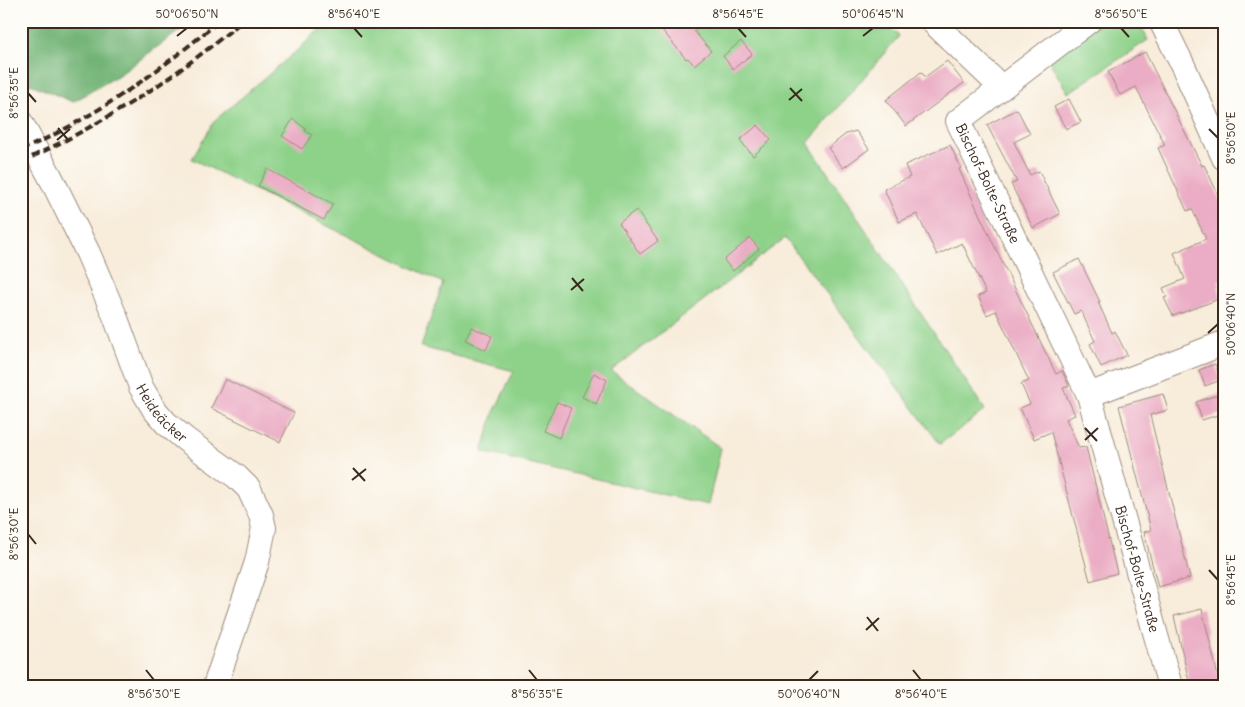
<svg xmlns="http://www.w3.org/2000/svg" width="1245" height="707" viewBox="0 0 1245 707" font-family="Delius,sans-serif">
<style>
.green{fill:#8ed28a;stroke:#647e54}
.forest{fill:#72b476;stroke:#566f4a}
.building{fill:#ebadc5}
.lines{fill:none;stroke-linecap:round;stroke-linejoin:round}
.minor-casing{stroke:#9a8b7c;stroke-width:26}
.minor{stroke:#fff;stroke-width:24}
.rail{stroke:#3b2a1e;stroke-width:4;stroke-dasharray:8 4;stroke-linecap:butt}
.ticks{fill:none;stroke:#3b2a1e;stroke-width:2}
.labels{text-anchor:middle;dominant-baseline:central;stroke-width:4;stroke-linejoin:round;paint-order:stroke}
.street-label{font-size:14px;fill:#3b2a1e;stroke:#fdfcf7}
.neatline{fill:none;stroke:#3b2a1e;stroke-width:2}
.ticks-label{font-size:12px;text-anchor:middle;fill:#3b2a1e}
</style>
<rect width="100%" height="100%" fill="#fdfcf7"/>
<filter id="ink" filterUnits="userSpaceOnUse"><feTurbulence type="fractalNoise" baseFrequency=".02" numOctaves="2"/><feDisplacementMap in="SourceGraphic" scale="10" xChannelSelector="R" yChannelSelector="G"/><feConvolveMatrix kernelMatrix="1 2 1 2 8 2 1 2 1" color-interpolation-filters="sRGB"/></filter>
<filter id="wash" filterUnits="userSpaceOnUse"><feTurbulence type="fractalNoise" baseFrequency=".0096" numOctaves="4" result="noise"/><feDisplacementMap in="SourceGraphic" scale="20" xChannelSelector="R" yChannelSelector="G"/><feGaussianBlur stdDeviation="1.12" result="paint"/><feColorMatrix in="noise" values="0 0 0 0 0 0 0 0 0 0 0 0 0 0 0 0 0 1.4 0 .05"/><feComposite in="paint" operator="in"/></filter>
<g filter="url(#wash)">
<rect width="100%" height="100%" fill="#f8ecda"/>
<path class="green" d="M328 21H884L899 36 808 143 985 410 940 444 785 238 611 371 721 448 708 505 482 452 494 412 514 371 421 347 443 283 192 159 215 120 300 48Z
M1102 21H1138L1148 40 1068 93 1049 61Z"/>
<path class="forest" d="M24 21H193L119 75 73 102 21 80V25Z"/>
<g id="blocks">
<path class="building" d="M674 21H706L694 31 711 51 694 65 688 58 686 59 662 30Z
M741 41 752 54 733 69 723 56Z
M1145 52 1202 166 1204 165 1209 175 1224 207V280L1218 282 1220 286 1218 287 1222 298 1173 316 1164 298 1167 297 1163 288 1185 279 1174 253 1206 239 1192 209 1187 211 1158 148 1165 145 1136 87 1120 95 1108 72Z
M947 61 964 83 906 126 886 100 921 72 925 77Z
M1069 99 1081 122 1066 129 1054 107Z
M1017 109 1030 134 1014 142 1030 175 1039 171 1060 214 1033 228 1011 184 1017 182 987 125Z
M293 119 306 129 305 131 312 135 302 149 282 136Z
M758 125 771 140 753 156 740 140Z
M856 131 869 149 843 168 828 148 846 134Z
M950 145 961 168 959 169 982 220 1056 374 1062 371 1069 386 1063 388 1075 415 1066 419 1079 448 1086 447 1117 573 1090 581 1051 432 1034 439 1020 408 1030 404 1021 384 1029 381 996 311 987 315 978 296 986 293 962 243 937 255 917 214 899 222 884 189 910 177 905 165Z
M267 169 333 204 324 220 258 186Z
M636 210 658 241 640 254 619 223Z
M750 238 759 249 733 271 724 260Z
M1079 259 1100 302H1098L1112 333 1115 331 1127 355 1101 367 1090 344 1095 341 1081 311 1074 314 1053 272Z
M471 327 492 336 486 350 465 340Z
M1215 364 1221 380 1205 386 1199 370Z
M594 373 607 380 596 404 582 397Z
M225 379 294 413 280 442 211 408Z
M1163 394 1168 410 1150 415 1190 578 1158 587 1144 532 1151 530 1119 406Z
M1220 394 1224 404V413L1202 420 1196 402Z
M557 402 571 408 559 438 543 431Z
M1202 609 1214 659 1220 686H1190L1174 616Z"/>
</g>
</g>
<g filter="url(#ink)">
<use href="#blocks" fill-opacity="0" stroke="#9a8b7c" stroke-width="1"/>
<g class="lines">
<defs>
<g id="minor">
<path d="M932 21 1001 87"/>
<path id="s1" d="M1089 21 958 121 1089 395 1170 686"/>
<path d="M1161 21 1184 68 1224 158"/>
<path id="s2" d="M21 123 51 178 88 253 115 316 141 387 154 409 166 423 185 439 237 477 249 489 261 515 264 528 257 562 215 686"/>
<path d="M1089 395 1224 343"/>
</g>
</defs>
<use href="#minor" class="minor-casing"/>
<use href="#minor" class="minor"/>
<path class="rail" d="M21 150C92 120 161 70 219 21
M21 162C103 124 173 80 242 21"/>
</g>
</g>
<path class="ticks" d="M354 28 362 37M738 28 746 37M1121 28 1129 37M177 36 187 28M863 36 873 28M790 88 802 101M28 93 36 102M789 100 802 89M58 128 69 141M1209 129 1218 138M57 140 70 129M572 278 583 291M571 290 584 279M1208 333 1218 324M1085 428 1097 441M1085 440 1098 428M353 468 365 481M352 480 366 469M28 534 36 544M1209 570 1218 580M867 617 878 631M866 630 879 618M146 670 154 680M529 670 537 680M913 670 921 680M809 680 818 671"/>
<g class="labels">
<g class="street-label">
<text stroke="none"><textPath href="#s1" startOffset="234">Bischof-Bolte-Straße</textPath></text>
<text stroke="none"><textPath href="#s2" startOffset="324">Heideäcker</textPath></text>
<text stroke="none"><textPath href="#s1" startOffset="649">Bischof-Bolte-Straße</textPath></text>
</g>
</g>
<rect width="1245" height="707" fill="none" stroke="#fdfcf7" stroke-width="55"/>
<rect x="28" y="28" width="1190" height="652" class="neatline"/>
<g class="ticks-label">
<text x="187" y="18">50°06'50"N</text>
<text x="354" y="18">8°56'40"E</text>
<text x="738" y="18">8°56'45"E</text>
<text x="873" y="18">50°06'45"N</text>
<text x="1121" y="18">8°56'50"E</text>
<text transform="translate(14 93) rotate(-90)" y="4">8°56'35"E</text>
<text transform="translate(1231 138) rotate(-90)" y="4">8°56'50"E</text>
<text transform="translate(1231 324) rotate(-90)" y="4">50°06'40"N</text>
<text transform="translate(14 534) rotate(-90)" y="4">8°56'30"E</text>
<text transform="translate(1231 580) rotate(-90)" y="4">8°56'45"E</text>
<text x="154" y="698">8°56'30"E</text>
<text x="537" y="698">8°56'35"E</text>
<text x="809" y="698">50°06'40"N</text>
<text x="921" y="698">8°56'40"E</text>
</g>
</svg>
